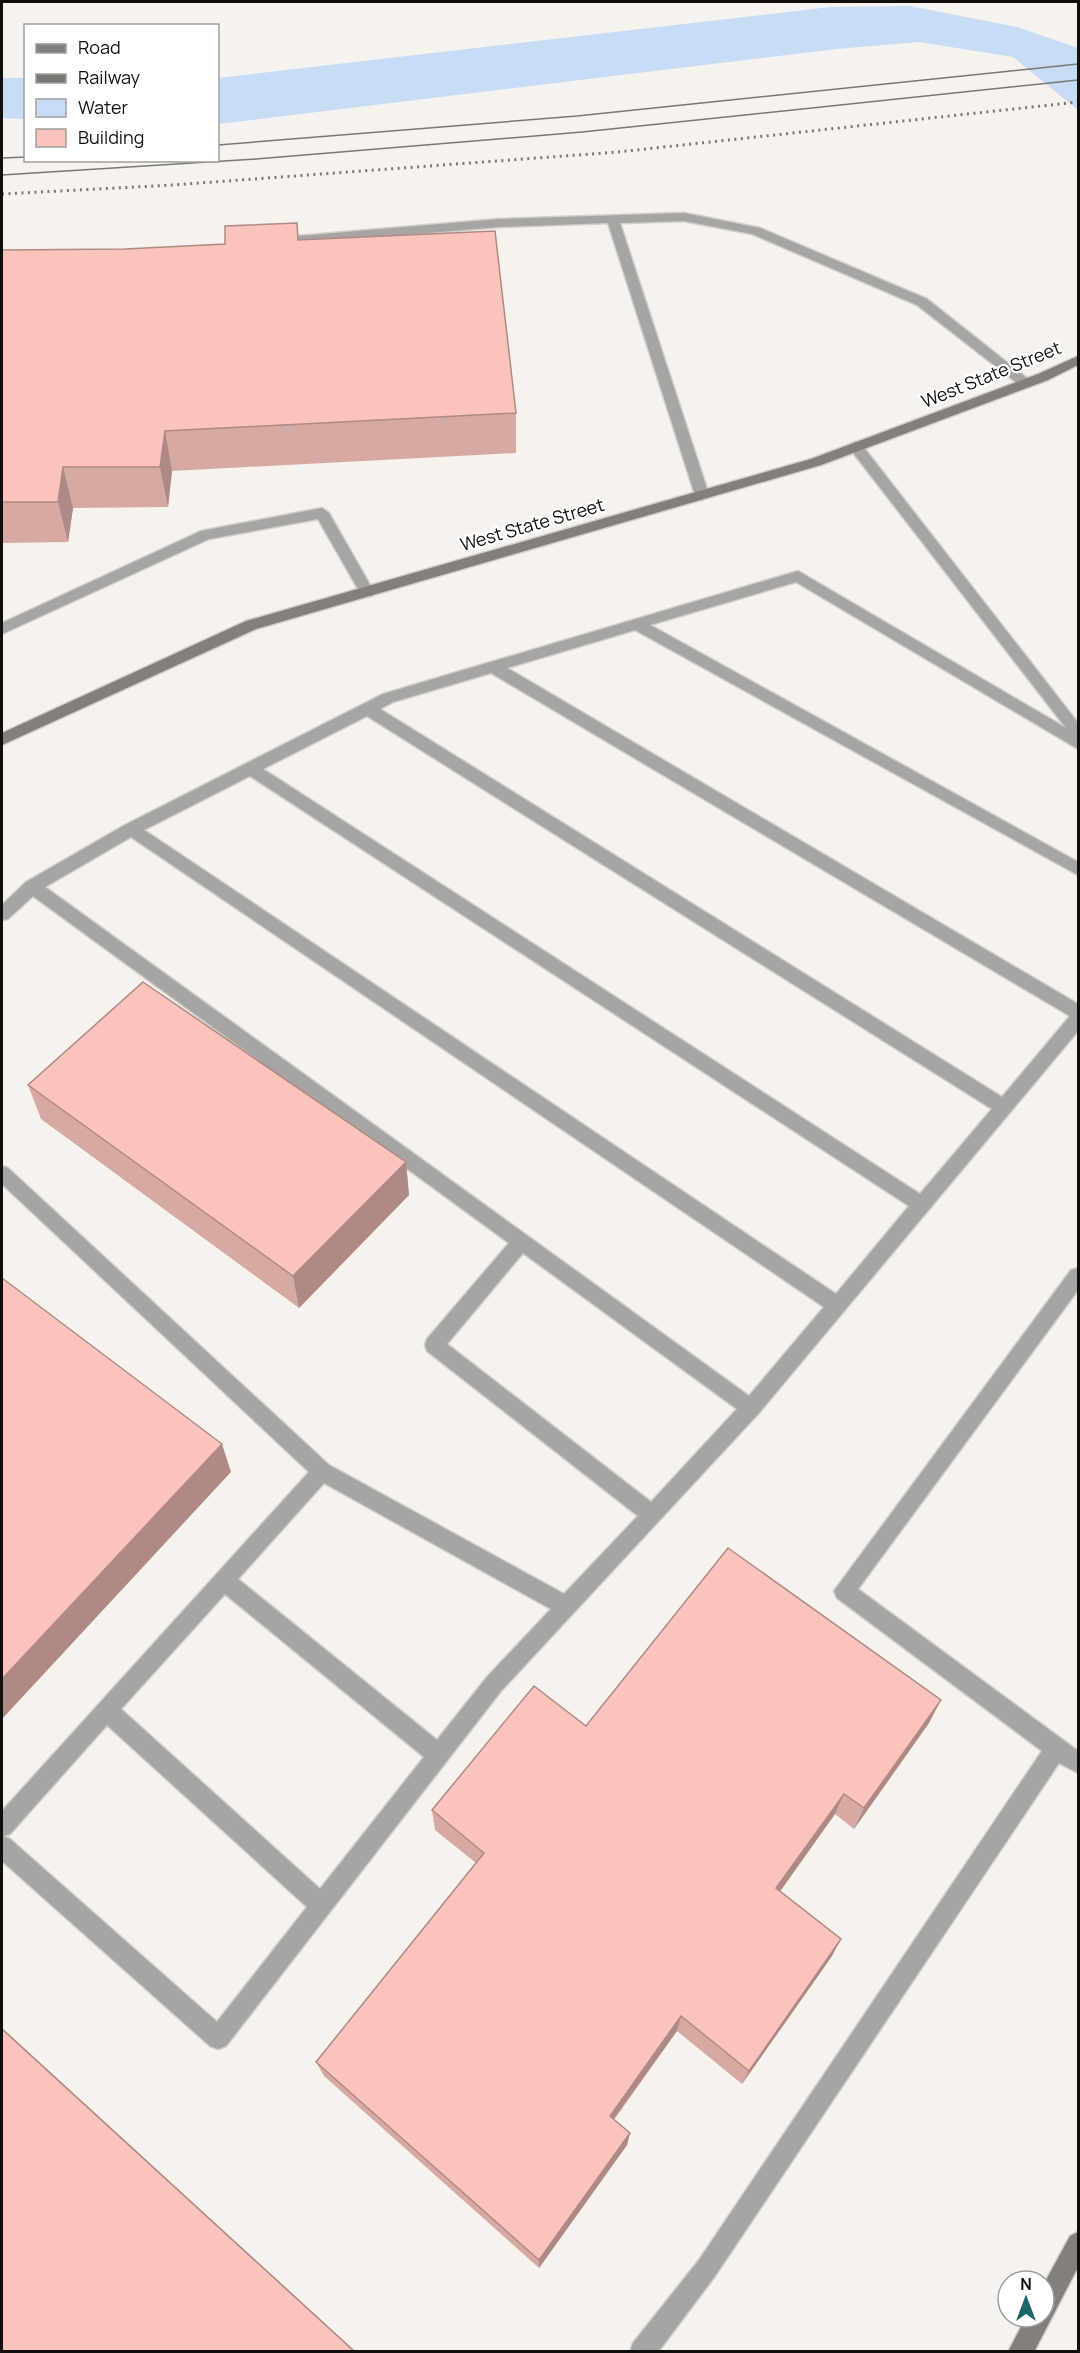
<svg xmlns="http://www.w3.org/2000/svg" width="1080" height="2353" viewBox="0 0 1080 2353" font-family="Manrope,sans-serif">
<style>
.water{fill:#c8dcf6}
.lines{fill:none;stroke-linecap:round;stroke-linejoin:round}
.lane-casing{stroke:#d1cfca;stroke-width:3}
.secondary-casing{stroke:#d1cfca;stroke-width:3}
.lane{fill:#a7a5a3;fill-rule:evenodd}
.secondary{fill:#827f7d;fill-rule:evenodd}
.tram{stroke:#797774;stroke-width:1.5}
.rail{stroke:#797774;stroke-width:3;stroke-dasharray:2 4.5;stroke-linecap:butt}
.wall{fill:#d7a9a3}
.shaded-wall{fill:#af8984}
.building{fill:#fac4bd;stroke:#af8984;stroke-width:1.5}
.labels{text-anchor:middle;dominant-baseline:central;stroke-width:4.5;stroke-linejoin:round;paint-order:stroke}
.street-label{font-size:18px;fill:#100f0e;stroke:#fff}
</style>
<rect width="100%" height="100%" fill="#f6f3ee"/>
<path class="water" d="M910 6 1017 27 1078 48V110L1013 57 919 42 837 49 218 124V78L830 7Z
M2 78H25V119L2 118Z"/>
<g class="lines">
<defs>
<path id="lane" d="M684 213 760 228 927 299 1033 383 1026 387 1021 386 917 305 752 234 684 221 620 223 709 495 702 500 695 495 608 223 499 227 275 246 269 242 275 238 499 219Z
M856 442 861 444 1078 723V749L796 582 650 625 1078 862V875L635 630 507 668 1078 1004V1031L758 1414 501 1691 226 2046 218 2049 210 2046 2 1861V1811L309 1472 2 1184V1166L8 1168 329 1465 564 1594 638 1516 427 1351 425 1345 427 1339 509 1243 33 896 8 919 2 920V905L26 882 125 825 383 694 798 571 1066 728 851 450 849 447 851 444ZM491 673 1070 1016 1002 1097 380 709 393 702ZM367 716 992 1109 920 1194 263 769ZM250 776 909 1206 836 1294 144 830ZM131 837 824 1307 749 1396 45 887ZM523 1253 737 1409 651 1502 447 1344ZM324 1483 551 1609 487 1677 437 1740 238 1579ZM225 1594 424 1757 320 1889 121 1709ZM107 1725 307 1907 217 2022 10 1839 3 1836 10 1834Z
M322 508 329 513 374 592 372 596H362L318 519 209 539 2 634V623L201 531Z
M1078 1268V1290L858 1589 1078 1751V1773L1059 1763 715 2276 658 2352H630L633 2343 699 2260 1042 1751 837 1598 834 1591 1071 1270Z"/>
<path id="secondary" d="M1078 356V365L1048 380 821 465 256 629 2 745V733L246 621 811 459 1038 374Z
M1078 2232V2267L1034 2352H1008L1026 2317H1044V2284L1070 2236Z"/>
</defs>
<use href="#lane" class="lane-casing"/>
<use href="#secondary" class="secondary-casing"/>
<use href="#lane" class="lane"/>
<use href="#secondary" class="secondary"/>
<path class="tram" d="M218 145 577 116 1078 64
M2 158 26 157
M2 175 256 159 582 132 1078 80"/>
<path class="rail" d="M2 194 173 185 618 152 1078 102"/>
</g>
<path class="wall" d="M22 2H125V3H22Z
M299 240 516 413V453L172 471 168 507 73 508 68 542 2 543V250L125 249Z
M28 1085 406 1162 409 1195 299 1308 41 1119Z
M929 1723 854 1829 835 1814 780 1891 832 1956 742 2084 677 2031 614 2120 630 2133 627 2145 539 2268 324 2076 316 2062 476 1863 435 1830 432 1810 586 1726Z"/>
<path class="shaded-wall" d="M165 431 172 471 168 507 160 467Z
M63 467 73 508 68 542 58 502Z
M406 1162 409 1195 299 1308 293 1276Z
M222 1444 231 1472 2 1719V1679Z
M941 1700 929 1723 854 1829 864 1808Z
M844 1794 835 1814 769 1907 776 1888Z
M841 1939 832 1956 742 2084 749 2071Z
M681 2016 677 2031 607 2128 610 2116Z
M2 2028 356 2352H355L2 2029Z
M630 2133 627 2145 539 2268V2260Z"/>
<path class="building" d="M297 223 298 240 495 231 516 413 165 431 160 467H63L58 502H2V250L125 249 225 244V226Z
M143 982 406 1162 293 1276 28 1085Z
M2 1278 222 1444 2 1679Z
M728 1548 941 1700 864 1808 844 1794 776 1888 841 1939 749 2071 681 2016 610 2116 630 2133 539 2260 316 2062 484 1853 432 1810 534 1686 586 1726Z
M2 2029 355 2352H2Z"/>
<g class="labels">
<g class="street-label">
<text transform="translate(991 374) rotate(-22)">West State Street</text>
<text transform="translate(532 524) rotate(-16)">West State Street</text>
</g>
</g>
<rect width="1080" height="2353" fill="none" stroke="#100f0e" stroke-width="6"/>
<rect x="24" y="24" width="195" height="138" fill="#ffffff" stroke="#9f9f9f" stroke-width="1.5"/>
<rect x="36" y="44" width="30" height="9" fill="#827f7d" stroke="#9f9f9f" stroke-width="1.5"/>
<text x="78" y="54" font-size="18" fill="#100f0e">Road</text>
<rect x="36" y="74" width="30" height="9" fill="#797774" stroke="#9f9f9f" stroke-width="1.5"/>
<text x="78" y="84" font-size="18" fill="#100f0e">Railway</text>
<rect x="36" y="99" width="30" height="18" fill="#c8dcf6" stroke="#9f9f9f" stroke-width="1.5"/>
<text x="78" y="114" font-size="18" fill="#100f0e">Water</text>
<rect x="36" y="129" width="30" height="18" fill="#fac4bd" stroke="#9f9f9f" stroke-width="1.5"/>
<text x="78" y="144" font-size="18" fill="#100f0e">Building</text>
<g transform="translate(1026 2299)"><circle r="28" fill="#ffffff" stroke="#9f9f9f" stroke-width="1.5"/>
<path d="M0-4.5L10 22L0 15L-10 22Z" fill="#186668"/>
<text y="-9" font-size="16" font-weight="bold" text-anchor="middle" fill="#100f0e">N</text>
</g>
</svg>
